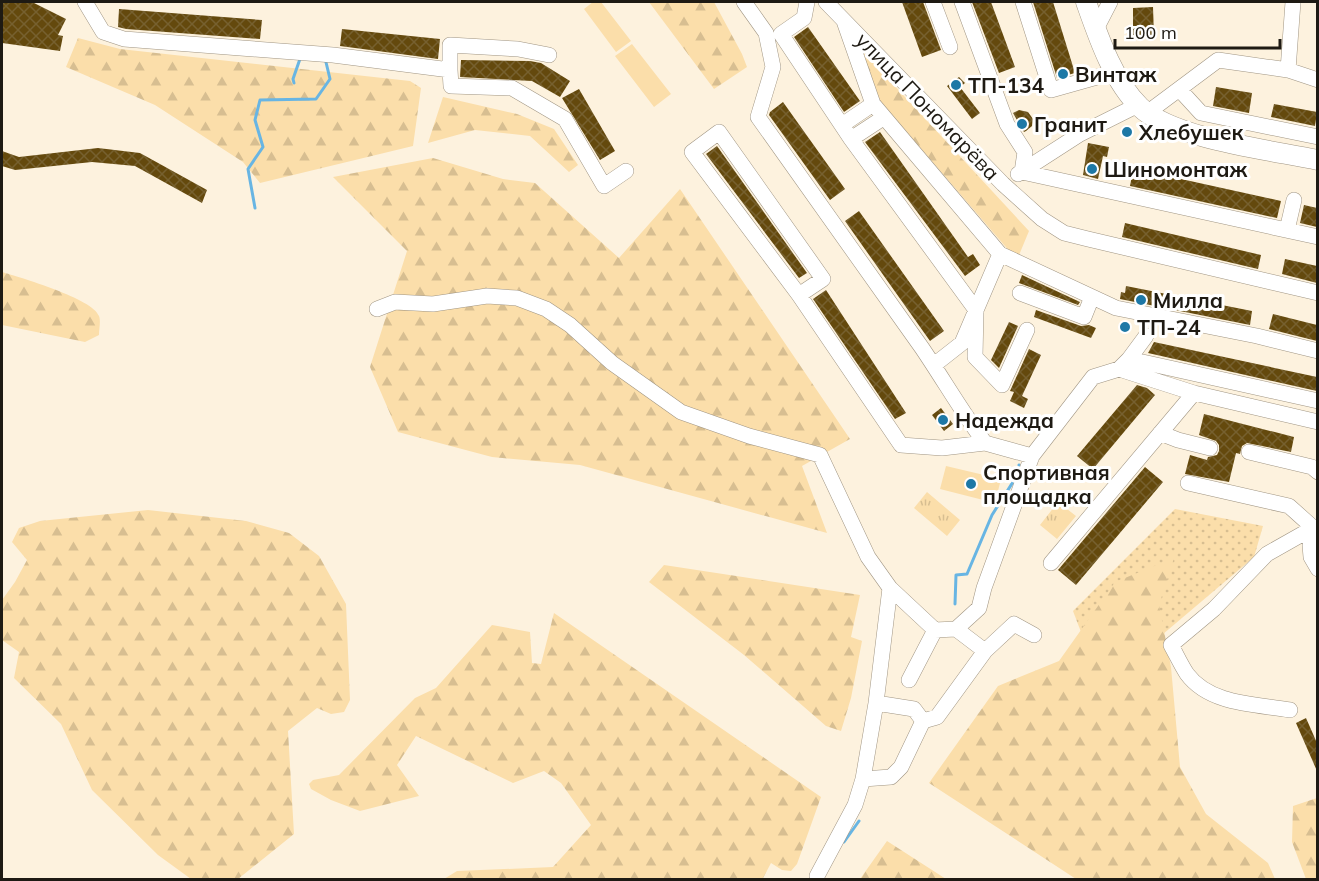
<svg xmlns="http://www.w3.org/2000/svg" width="1319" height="881" viewBox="0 0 1319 881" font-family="Mulish,sans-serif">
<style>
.grass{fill:url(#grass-dots)}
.forest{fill:url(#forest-firs)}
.park{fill:url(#park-tufts)}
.pitch{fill:#fbdeaa}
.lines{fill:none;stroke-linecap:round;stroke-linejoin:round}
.stream{stroke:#68b5e3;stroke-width:3}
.building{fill:url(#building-cross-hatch)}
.minor-casing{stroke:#a09583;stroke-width:16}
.major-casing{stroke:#a09583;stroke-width:21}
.minor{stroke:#fff;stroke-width:15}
.major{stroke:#fff;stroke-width:20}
.poi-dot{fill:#1d78a6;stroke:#fff;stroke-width:2}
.labels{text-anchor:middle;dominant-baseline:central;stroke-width:6;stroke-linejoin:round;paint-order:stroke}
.poi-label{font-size:21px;font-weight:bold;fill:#1e1a13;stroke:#fff;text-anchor:start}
.street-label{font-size:21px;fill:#1e1a13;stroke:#fff}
</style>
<defs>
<pattern id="grass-dots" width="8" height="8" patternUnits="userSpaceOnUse" patternTransform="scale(1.5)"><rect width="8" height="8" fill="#fbdeaa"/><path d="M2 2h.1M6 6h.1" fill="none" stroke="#d7be91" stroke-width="1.8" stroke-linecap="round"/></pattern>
<pattern id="forest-firs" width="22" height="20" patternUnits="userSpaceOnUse" patternTransform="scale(1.5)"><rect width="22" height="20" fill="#fbdeaa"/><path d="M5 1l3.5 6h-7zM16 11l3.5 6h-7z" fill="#d7be91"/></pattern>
<pattern id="park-tufts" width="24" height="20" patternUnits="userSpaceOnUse" patternTransform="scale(1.5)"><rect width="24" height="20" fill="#fbdeaa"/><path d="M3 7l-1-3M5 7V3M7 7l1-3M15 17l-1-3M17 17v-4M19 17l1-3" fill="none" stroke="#d7be91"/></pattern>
<pattern id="building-cross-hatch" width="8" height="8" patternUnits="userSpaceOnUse" patternTransform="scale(1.5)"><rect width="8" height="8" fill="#64490d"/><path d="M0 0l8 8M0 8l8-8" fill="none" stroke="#76602f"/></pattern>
</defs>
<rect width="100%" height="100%" fill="#fdf2de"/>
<path class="grass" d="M1175 509 1263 526 1254 557 1143 651 1081 632 1073 611Z"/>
<path class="forest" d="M649 2H714L742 54 747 67 714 89Z
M78 38 120 49 410 81 421 88 413 146 260 183 243 162 155 105 66 67Z
M854 42 1029 231 1017 260 880 101Z
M443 97 517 114 554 129 578 165 569 172 530 136 475 130 428 143Z
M433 158 503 179 535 183 619 258 680 189 850 439 802 466 827 533 580 465 492 457 398 432 370 367 407 251 333 177Z
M2 272C19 277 94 299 99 316 101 321 99 329 99 335L85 342 2 325Z
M148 510 246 521 289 533 319 556 346 604 350 700 344 712 331 714 317 708 288 731 294 834 238 879H191L158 855 92 790 61 724 14 678 19 652 2 640V600L15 582 27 560 12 542 19 528 40 521Z
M1174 558 1159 605 1171 667 1180 767 1206 814 1268 863 1275 879H1076L929 783 998 686 1059 661 1115 582Z
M664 565 860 595 851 637 862 641 851 698 841 731 826 726 744 655 649 582Z
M554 613 821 797 797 864 791 871 782 870 771 863 762 880 444 879 457 871 553 867 591 825 561 783 544 771 513 783 416 736 397 765 419 796 360 811 331 800 311 789 309 784 313 780 339 775 415 698 436 688 492 625 530 632 532 663 541 664Z
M1317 798V879H1306L1292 842 1293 806Z
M887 841 946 879H860Z"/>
<path class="park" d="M927 492 960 520 947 536 914 508Z
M1058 502 1076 516 1057 539 1040 525Z"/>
<path class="pitch" d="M593 2H601L631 41 616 52 584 9Z
M632 44 671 94 654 107 615 56Z
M946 466 1001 479 995 503 940 489Z"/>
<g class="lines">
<path class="stream" d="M294 83 293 79 301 56
M255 208 248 169 263 147 255 120 260 100 316 99 330 79 325 58
M955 604 956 575 967 574 992 515 1020 471 1019 465
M844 842 859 821"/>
</g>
<path class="building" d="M2 2H32L66 19 58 35 63 36 60 51 2 43Z
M902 2H923L941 50 922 57Z
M972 2H991L1015 67 999 73Z
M1033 2H1053L1075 73 1057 78Z
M1153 7 1154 35H1133V8Z
M119 9 262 20 260 39 126 29 118 27Z
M808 27 860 101 844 112 794 37Z
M342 29 440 39 438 59 340 46Z
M461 60 530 61 541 63 570 81 560 97 532 81 460 77Z
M959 77 965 83 960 87 980 113 972 119 947 86Z
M1216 87 1252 93 1249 113 1213 106Z
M579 89 615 151 600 160 562 98Z
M783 102 845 189 830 200 769 115 770 112Z
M1274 104 1317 112 1315 126 1271 117Z
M1019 110 1028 112 1033 119 1032 126 1026 131 1024 132 1013 113Z
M880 132 968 257 973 254 980 265 965 276 865 142Z
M1088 143 1109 147 1107 157 1103 156 1098 179 1083 175Z
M717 146 807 273 799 278 706 154Z
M98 148 140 153 207 190 202 203 135 166 92 162 15 170 2 166V151L19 157Z
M1134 165 1173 173 1172 177 1281 201 1277 218 1130 186Z
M1304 205 1317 208V227L1300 223Z
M859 211 944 331 930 341 845 221Z
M1125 223 1261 255 1258 269 1122 237Z
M1285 259 1317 266V283L1282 274Z
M1022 275 1080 302 1078 305 1019 283Z
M1126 286 1252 311 1250 325 1120 299 1121 292 1125 293Z
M826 290 906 413 895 419 813 299Z
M1036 310 1081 326 1089 325 1096 328 1091 338 1034 317Z
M1273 314 1317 325V341L1269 329Z
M1009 322 1018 326 999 368 991 360Z
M1154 342 1317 377V391L1148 353Z
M1029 349 1041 355 1022 396 1028 399 1024 408 1010 401 1014 392 1010 391Z
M1137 385 1147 388 1155 395 1093 469 1077 456Z
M941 408 953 424 944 431 932 415Z
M1204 414 1294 437 1291 452 1247 443 1242 446 1240 454 1236 453 1229 482 1185 474 1190 455 1207 460 1208 457 1217 455 1219 451V445L1216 441 1199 435Z
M1145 467 1163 482 1076 585 1058 570Z
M1306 718 1317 743V771L1296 723Z"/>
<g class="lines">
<defs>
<path id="minor" d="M85 2 103 32 124 39 333 55 450 70 451 86 512 88 565 119 604 186 626 171
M744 2 766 33 773 67 758 117C813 194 868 271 922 348 943 379 962 412 985 443L942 448 901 445 799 295 692 152 719 132 823 279 799 295
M807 2 804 18 781 34 851 139 976 310 975 357 1002 385 1027 330
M826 2 1003 184 1042 219 1064 233 1088 239 1318 293
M933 2 950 47
M962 2 1007 124 1025 152 1022 172 1318 237
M1023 2 1051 90 1115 72
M844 21 873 104 1000 254 962 343 934 365
M1096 29 1110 2
M450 70V45L518 49 549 55
M1288 70 1293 2
M1179 89 1201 113 1318 137
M1147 113 1218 60 1288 70 1318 80
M842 125 873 104
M851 139 883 118
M1018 174 1080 134 1138 105
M1287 230 1294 200
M1000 254 1116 308 1257 336 1318 351
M1020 293 1084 317 1092 297
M377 309 395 302 433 304 487 296 517 298 546 309 570 325 612 363 681 412 749 436 820 455 868 557 890 588 876 703 914 709 923 721
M1129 359 1146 336
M1119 369 1129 359 1318 401
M1160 433 1178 440 1210 448
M985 443 1032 456 1093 377 1119 369 1194 393
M1249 452 1312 467 1318 472
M1188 483 1289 506 1318 532
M1318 536 1310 545 1311 557 1318 569
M1051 563 1194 393 1318 422
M890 588 935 630
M985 651 956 629 979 608 984 588 1032 456
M909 680 935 630 956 629
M1290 710C1256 704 1210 705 1187 674 1181 665 1176 654 1171 645L1214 609 1267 554 1313 528
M863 779 891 777 901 767 923 721 937 717 985 651 1014 624 1034 635
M817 876 855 805 863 779 876 703"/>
<path id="major" d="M1086 2C1098 36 1113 81 1140 107 1173 139 1271 150 1318 160"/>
</defs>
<use href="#minor" class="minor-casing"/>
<use href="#major" class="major-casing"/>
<use href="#minor" class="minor"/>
<use href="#major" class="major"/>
</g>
<g class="poi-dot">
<circle cx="1063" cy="74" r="6"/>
<circle cx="956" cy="85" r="6"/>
<circle cx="1022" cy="124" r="6"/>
<circle cx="1127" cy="132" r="6"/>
<circle cx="1092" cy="169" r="6"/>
<circle cx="1141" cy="300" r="6"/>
<circle cx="1125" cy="327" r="6"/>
<circle cx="943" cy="420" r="6"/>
<circle cx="971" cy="484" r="6"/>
</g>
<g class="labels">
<g class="poi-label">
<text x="1075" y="74">Винтаж</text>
<text x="968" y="85">ТП-134</text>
<text x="1034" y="124">Гранит</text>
<text x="1139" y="132">Хлебушек</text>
<text x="1104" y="169">Шиномонтаж</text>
<text x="1153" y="300">Милла</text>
<text x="1137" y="327">ТП-24</text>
<text x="955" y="420">Надежда</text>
<text x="983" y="472">Спортивная<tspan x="983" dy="24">площадка</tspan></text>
</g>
<g class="street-label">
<text transform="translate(928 106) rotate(46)">улица Пономарёва</text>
</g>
</g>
<rect width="1319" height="881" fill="none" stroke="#1e1a13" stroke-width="6"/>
<path d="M1115 39v9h165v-9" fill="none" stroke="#1e1a13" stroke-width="3"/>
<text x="1124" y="39" font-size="18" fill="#1e1a13" stroke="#ffffff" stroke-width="4.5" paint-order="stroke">100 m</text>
</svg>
